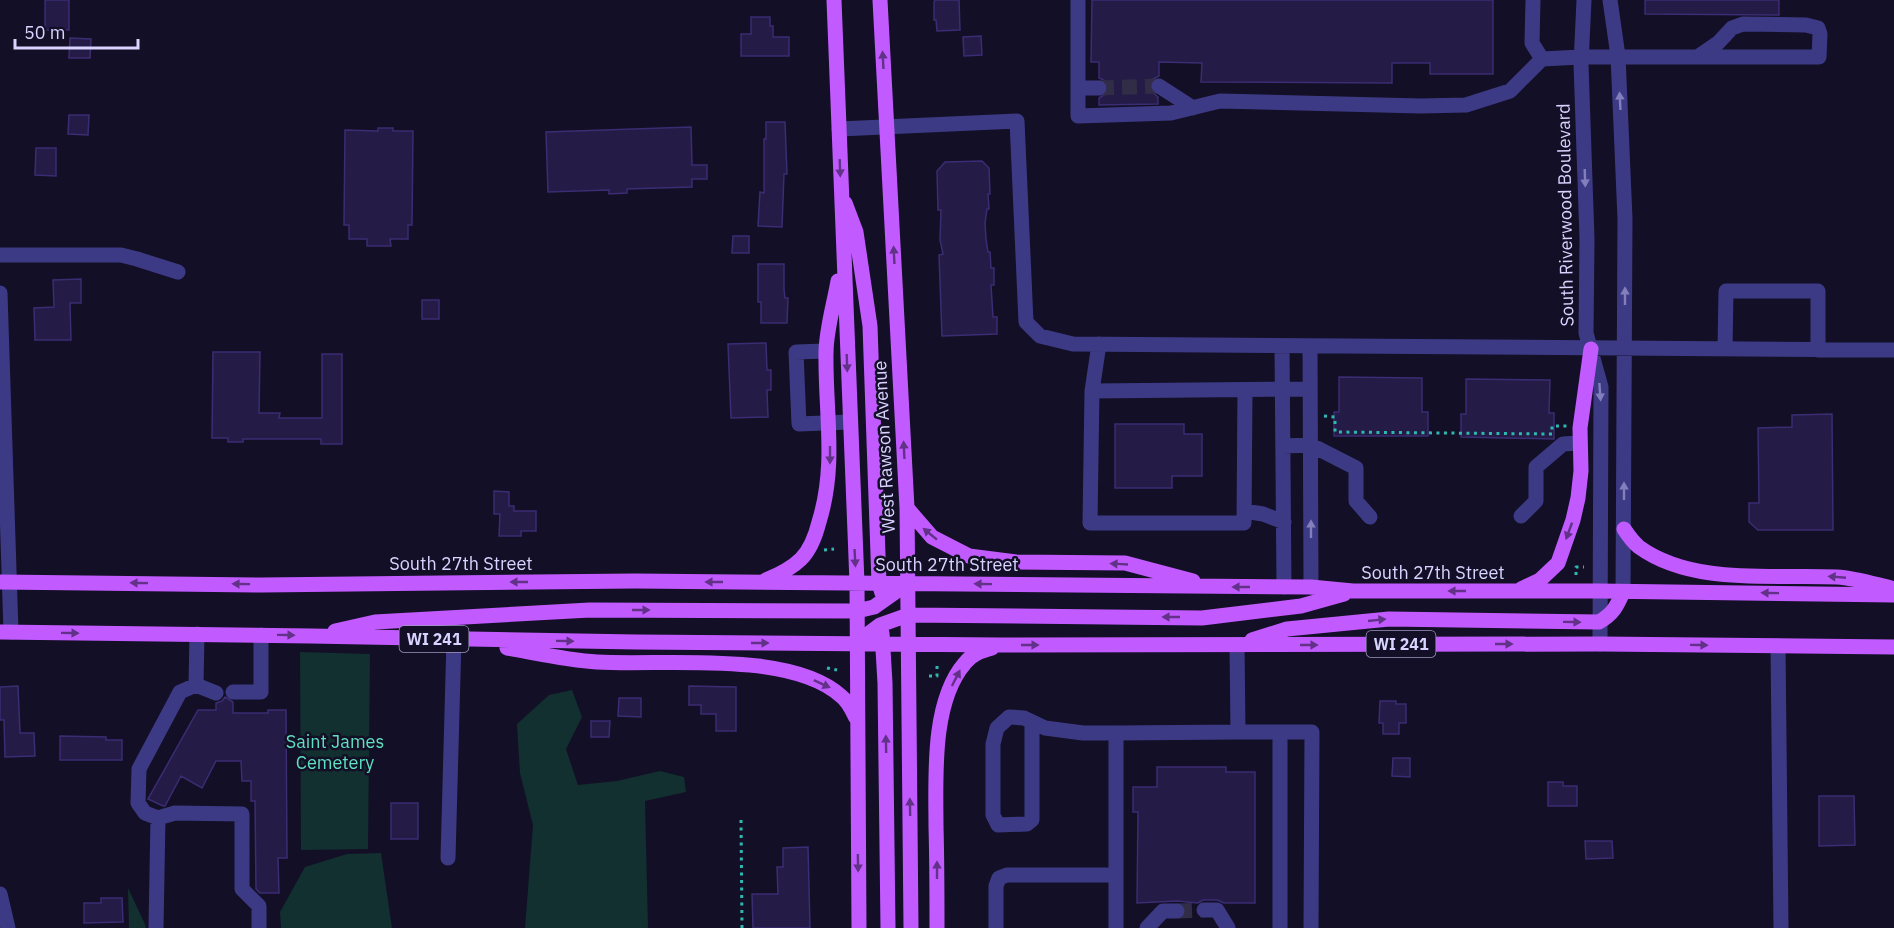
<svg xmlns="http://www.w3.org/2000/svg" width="1894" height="928" viewBox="0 0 1894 928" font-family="'IBM Plex Sans',sans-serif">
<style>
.green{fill:#12302f}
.building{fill:#241b47;stroke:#3b2d73;stroke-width:1.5}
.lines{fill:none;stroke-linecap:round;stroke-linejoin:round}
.minor-tunnel{stroke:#312d47;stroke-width:15;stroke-dasharray:15 8;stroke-linecap:butt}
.path{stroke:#2fb8b0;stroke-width:3;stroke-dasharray:3 4.5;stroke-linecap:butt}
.minor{stroke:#3d3a85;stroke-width:15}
.major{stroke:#c25bff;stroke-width:15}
.oneway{fill:#623188}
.oneway2{fill:#837fbc}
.labels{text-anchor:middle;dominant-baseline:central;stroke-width:5;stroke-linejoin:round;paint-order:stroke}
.shield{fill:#130f26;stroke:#9e99be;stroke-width:1.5}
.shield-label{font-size:16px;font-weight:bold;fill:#d9d4ff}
.street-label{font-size:18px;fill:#d9d4ff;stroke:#130f26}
.park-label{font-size:18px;fill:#5fe0c0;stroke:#130f26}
</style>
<rect width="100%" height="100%" fill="#130f26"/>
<path class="green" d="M300 652 370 654 368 849 301 850Z
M572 690 582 717 566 749 578 785 617 781 660 771 684 777 686 792 645 801 648 928H525L533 825 520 773 517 724 549 695Z
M381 853 392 928H281L280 912 305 867 347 854Z
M128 888 145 924 146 928H129Z"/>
<path class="building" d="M45 0H69V30H45Z
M935 0H959L960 30 937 31 936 20H934V2Z
M1092 0H1493V74H1430V63H1392V83L1201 82 1202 63 1159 62V76L1151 80 1149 86 1151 91 1158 97V104L1099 105V98L1107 93 1109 87 1104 80 1099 78V62H1091Z
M1645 0H1779V15L1645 14Z
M751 17H770V26H773V37H789V56H741V34H751Z
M981 36 982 55 964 56 963 37Z
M70 38 91 39 90 58H69Z
M69 115H89L88 135 68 134Z
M766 122H785L787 174H784L782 227 758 226 760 192 764 193V139H766Z
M691 127 692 165H707V179H692V187L627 189V193L609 194V190L548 192 546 132Z
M378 128H393V131H413L412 225H408V239H390L391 246H367V239H349V225H344L345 130 378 131Z
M36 148H56V176L35 175Z
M982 161 989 168 990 194H988L989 209H987L985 223 986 239 988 252H990L991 268H994V285H991L993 317H997V334L942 336 939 255 943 254 940 240 941 210H938L937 171 945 162Z
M733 236H749V253H732Z
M758 264H784V289L785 298H788L787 323H761V302H758Z
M81 279V303H70L71 340H35L34 308 54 307 53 280Z
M422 300H439V319H422Z
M766 343 767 370H771V390H767L768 417 731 418 728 344Z
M213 352H260L259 413H280L279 418H322V354H342V444H321V439H243V442H228V438H212Z
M1339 377 1422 378V412H1428V436H1334V412H1339Z
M1466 379 1550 380 1549 413H1554V439L1461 437V414H1466Z
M1832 414 1833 530H1758L1749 522V503H1759L1758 428 1792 427V415Z
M1115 424H1184V434H1202V476H1172V488H1115Z
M494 491 509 492V506H514V511H536V531H521V536H499L500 514H494Z
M18 686 20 733H34L35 756 5 757 4 720H0V687Z
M689 686 736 687V731H716V714H701V705H689Z
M225 697 233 702V713H268V710H286L287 858H278L279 893H260L256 889 255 801H251V781H242L241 761H216L202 788 181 776 165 806H163L148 799 198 710H216V703L222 701Z
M619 698H641V717L618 716Z
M1380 701H1396V704H1406V723H1399V734H1383V723H1379Z
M591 721H610L609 737H591Z
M60 736 106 737V740H122V760H60Z
M1393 758H1410V777L1392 776Z
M1157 767H1226V772H1255V903H1224L1217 900H1203L1198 903 1177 901 1137 903 1138 812H1133V787H1157Z
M1548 782H1563V786H1577V806H1548Z
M1819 796H1854L1855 845 1819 846Z
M391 803H418V839H391Z
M1585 841H1612L1613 858 1586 859Z
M808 847 810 928H753L752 894H778L777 867H783V848Z
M101 898H122L123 922 84 923V903H101Z"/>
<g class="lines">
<path class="minor-tunnel" d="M1099 88 1159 86
M1177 911 1204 910"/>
<path class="path" d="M1324 416 1335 417V432L1552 434V426H1567
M824 550 834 549
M1576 575V567H1584
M827 668 837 670
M929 676H937V663
M741 820 742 928"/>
<path class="minor" d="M1078 0V116L1171 113 1220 101 1421 106 1466 105 1510 91 1542 59 1581 57H1819L1820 34 1818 28 1806 25 1743 24 1732 28 1718 43 1699 56
M1533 0 1532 43 1542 59
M1584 0 1581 64 1587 239 1586 333 1601 387 1600 644
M1610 0 1618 56 1625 219 1623 592
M1159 86 1193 108
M1078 88H1099
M839 129 1017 121 1026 322 1040 336 1073 344 1894 350
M0 255H121L137 259 178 272
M0 293 11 632
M1099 344 1092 391 1090 523H1244L1245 390
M1282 346 1284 587
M1310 346 1311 587
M1725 349 1726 291H1818V350
M826 351 796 352 799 424 849 422
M1092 391 1310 389
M1283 446 1311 445 1356 468V501L1370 517
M1244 511 1263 514 1284 522
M1521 516 1536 501V467L1563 444 1579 443
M197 634 196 685 216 693
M1778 646 1781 928
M196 685 180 692 139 769 138 803 145 813 158 818 175 813 242 814V889L259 906V928
M233 692H261V635
M1032 723V820L1027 824 998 825 993 815V744L997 728 1009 717 1024 718 1045 728 1083 733H1116
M1238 732H1312L1311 928
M448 858 454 639
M0 894 8 928
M1204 910H1217L1228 928
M156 928 158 818
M996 928V886L999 878 1007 875H1116V733L1238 732 1237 645
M1116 928V875
M1147 928 1163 911H1177
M1280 928V732"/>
<path class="major" d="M834 0 857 583 859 928
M880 0 907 508 911 928
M845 203 856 232 870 326 879 583 882 593
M907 508 932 537 969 556 1016 562 1125 563 1193 581
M1624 529C1628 535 1633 542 1639 547 1693 586 1774 574 1837 577 1855 578 1874 584 1891 588
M766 580C778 575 791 569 801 559 810 550 816 534 819 522 837 464 825 412 826 353 826 330 834 304 838 281
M0 582 262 585 635 581 1311 587 1353 591H1599L1894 595
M1521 589 1540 580 1558 563 1573 520 1578 498 1581 471 1580 428 1591 349
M335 631 375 622 590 610 857 611 874 607 908 583
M0 632 311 636 636 642 1001 645 1600 644 1894 647
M882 633 885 683 888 928
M1252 640 1287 629 1389 619 1599 622C1613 614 1617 606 1623 592
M856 643 880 625 908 615 1202 618 1301 606 1344 594
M507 648C536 653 567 660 597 662 663 666 790 650 841 696 848 701 852 710 856 718
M937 928C937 894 937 861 936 827 936 778 931 702 965 663 972 654 981 651 992 648"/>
</g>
<defs><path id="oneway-solid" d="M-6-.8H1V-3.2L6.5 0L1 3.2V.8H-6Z" transform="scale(1.5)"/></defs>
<g class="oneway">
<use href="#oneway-solid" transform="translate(883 60) rotate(-93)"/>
<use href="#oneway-solid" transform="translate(840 168) rotate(88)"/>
<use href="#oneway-solid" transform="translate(894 255) rotate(-93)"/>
<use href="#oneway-solid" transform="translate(847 363) rotate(88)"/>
<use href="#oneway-solid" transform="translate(904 450) rotate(-93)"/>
<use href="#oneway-solid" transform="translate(830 455) rotate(90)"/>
<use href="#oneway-solid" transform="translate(1569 531) rotate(110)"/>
<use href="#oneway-solid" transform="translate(930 534) rotate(-141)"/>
<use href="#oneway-solid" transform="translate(855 558) rotate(87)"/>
<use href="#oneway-solid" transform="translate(1119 564) rotate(-177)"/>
<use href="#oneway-solid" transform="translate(1837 577) rotate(-175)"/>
<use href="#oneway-solid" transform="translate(519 582) rotate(180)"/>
<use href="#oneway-solid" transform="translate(714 582) rotate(-180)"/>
<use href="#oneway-solid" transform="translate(139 583) rotate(-179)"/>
<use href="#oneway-solid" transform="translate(241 584) rotate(-179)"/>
<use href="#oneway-solid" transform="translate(983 584) rotate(-179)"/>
<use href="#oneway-solid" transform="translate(1241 587) rotate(-180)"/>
<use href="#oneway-solid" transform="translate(1457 591) rotate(-180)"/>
<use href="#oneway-solid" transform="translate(1770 593) rotate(-179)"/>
<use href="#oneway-solid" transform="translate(641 610)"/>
<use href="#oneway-solid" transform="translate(1171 617) rotate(-180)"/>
<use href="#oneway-solid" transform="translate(1377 620) rotate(-6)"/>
<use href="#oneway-solid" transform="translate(1572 622) rotate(1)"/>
<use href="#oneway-solid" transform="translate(70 633) rotate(1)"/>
<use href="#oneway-solid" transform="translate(286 635) rotate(1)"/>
<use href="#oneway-solid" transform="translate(565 641) rotate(1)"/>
<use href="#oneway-solid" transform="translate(760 643)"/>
<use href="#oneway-solid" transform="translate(1504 644)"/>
<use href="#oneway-solid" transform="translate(1030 645)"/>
<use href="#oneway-solid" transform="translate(1309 645)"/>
<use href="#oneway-solid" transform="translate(1699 645) rotate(1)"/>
<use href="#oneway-solid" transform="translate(956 678) rotate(-63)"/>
<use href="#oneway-solid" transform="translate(822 684) rotate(25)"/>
<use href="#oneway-solid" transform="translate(886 744) rotate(-91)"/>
<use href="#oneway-solid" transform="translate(910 807) rotate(-91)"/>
<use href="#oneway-solid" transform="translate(858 863) rotate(89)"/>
<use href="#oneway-solid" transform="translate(937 870) rotate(-90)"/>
</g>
<g class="oneway2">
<use href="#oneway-solid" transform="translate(1620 101) rotate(-93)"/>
<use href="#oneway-solid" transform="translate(1585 178) rotate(88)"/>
<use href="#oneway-solid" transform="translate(1625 296) rotate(-90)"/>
<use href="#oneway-solid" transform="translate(1600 392) rotate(86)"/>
<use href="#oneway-solid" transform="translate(1624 491) rotate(-90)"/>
<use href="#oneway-solid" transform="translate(1311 529) rotate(-90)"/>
</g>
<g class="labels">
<g class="shield">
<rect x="399.5" y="626" width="69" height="26" rx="4.5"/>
<rect x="1366.5" y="631" width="69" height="26" rx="4.5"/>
</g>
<g class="shield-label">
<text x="434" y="639">WI 241</text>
<text x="1401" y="644">WI 241</text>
</g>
<g class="street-label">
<text transform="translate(1565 215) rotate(-91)">South Riverwood Boulevard</text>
<text transform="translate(884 447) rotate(-93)">West Rawson Avenue</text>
<text x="461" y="563">South 27th Street</text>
<text x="947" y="564">South 27th Street</text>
<text x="1433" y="572">South 27th Street</text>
</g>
<g class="park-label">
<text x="335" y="741">Saint James<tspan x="335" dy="21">Cemetery</tspan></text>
</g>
</g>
<path d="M15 39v9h123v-9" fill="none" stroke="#d9d4ff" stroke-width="3"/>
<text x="24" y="39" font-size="18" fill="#d9d4ff" stroke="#130f26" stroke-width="4.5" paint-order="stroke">50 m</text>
</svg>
